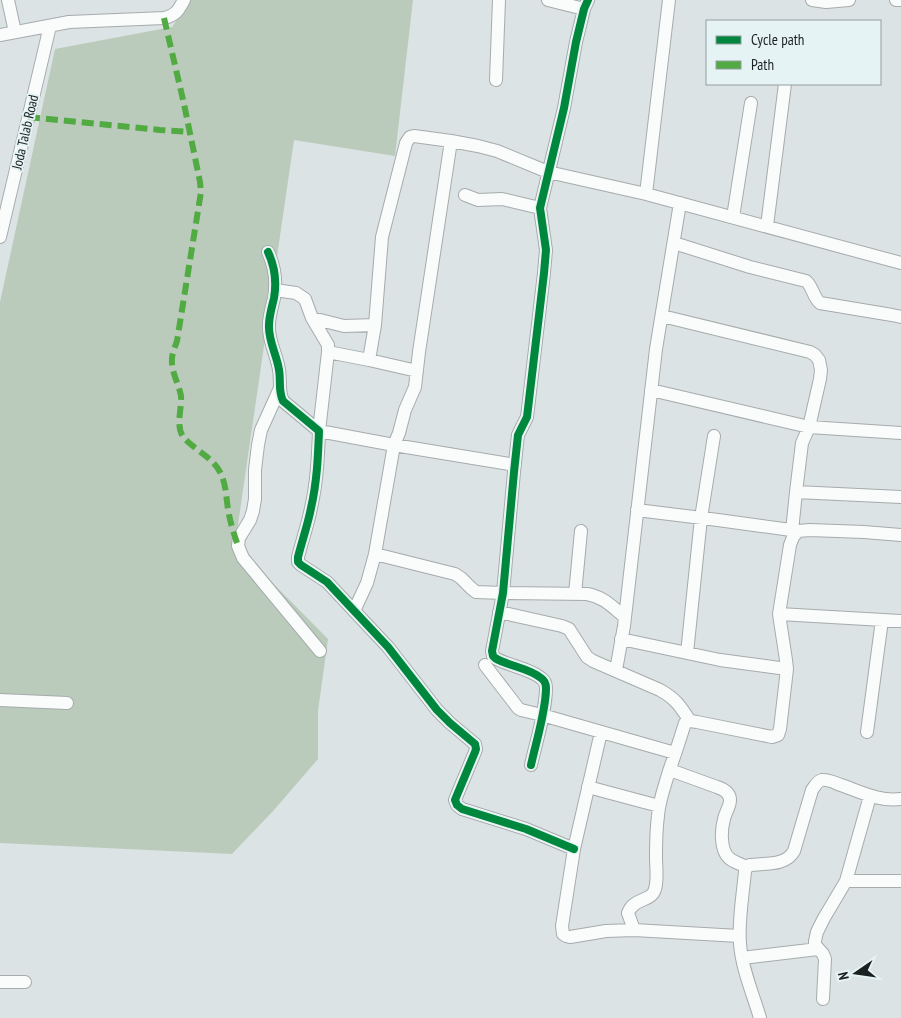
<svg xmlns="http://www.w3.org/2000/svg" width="901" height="1018" viewBox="0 0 901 1018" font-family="'PT Sans Narrow',sans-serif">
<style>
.forest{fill:#bacbbc}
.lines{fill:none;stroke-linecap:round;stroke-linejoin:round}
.minor-casing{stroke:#a6abac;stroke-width:14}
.minor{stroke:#fafbfb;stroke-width:12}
.quiet{stroke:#52aa43;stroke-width:6;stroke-dasharray:12 6;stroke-linecap:butt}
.cycleway-casing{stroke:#e5f3f4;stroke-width:11}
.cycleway{stroke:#00873e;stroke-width:8}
.labels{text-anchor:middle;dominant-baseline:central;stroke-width:4;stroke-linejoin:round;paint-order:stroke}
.street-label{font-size:14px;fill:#1b2020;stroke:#e5f3f4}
</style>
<rect width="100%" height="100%" fill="#dce3e4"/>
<path class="forest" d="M191 0H413L395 156 294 140 235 545 328 639 318 711V759L274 810 232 854 0 843V302L55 49 172 27Z"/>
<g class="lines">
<defs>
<path id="minor" d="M8 0 15 32
M548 0 584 9
M812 0 826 2 849 0
M896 0H901
M0 35 69 22 164 18C176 15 178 11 184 0
M496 80 499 0
M646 194 669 0
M465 195 478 200 502 199 540 208
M733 217 751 103
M767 226 785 84
M0 237 50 26
M674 243 750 267 806 281C813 287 813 297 820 303L892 315 901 317
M268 252C275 267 277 281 274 298 272 307 269 316 269 325 268 341 277 355 279 370 281 381 278 391 283 401L319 431C318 457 317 482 311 508 308 524 302 541 298 557V562L301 565 327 582 388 647 437 710 450 723 475 744 476 749 475 752 457 795 455 800 457 805 462 809 526 829 574 849
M275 290 296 293 305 299 312 318 328 345V352L319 431 394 445 515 465
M662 316 810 352 815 355 819 360 821 370 820 379 809 427 802 443 796 492 792 531
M312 318 344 326 375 325
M328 352 369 360 417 371
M369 360 375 325 382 237 406 143 410 137 414 136 451 141 478 146 497 151 548 172 646 194 901 263
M280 388 261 430 258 445 255 470V499L253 511 250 520 239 538 238 546 243 558 320 651
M651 390 809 427 901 433
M796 492 901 497
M637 510 718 520 798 531
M375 554 455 574 461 578 471 588 476 592 503 593 587 594C604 597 612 607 625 617
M575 594 581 531
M354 611 367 583 375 554 394 445 399 433 405 410 415 387 419 352 451 141
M499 612 562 626 569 629 587 657 593 661 660 690C676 699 680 706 690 721
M779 614 901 621
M621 639 720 660 787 669
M687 653 701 518 714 436
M485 665 518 708 521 710 542 715 675 753
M616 670 624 626 656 349 680 203
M0 700 67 703
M601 732 574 849 562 926 563 934 566 936 570 937 606 931 634 930 739 936
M867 732 882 620
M531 765C536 742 546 711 546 688 546 684 544 680 541 678 529 668 508 666 495 658L493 656 492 651 503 593 514 472 518 435 527 417 544 273 546 250 540 208 564 108 576 42 584 9 588 0
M670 770 717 787C723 789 730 793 730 800 730 807 725 813 724 819 721 830 720 850 729 858 733 862 741 864 747 867
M588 787 659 806
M846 881H901
M634 930 628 913C634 897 652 902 655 889 658 879 656 868 656 858 656 844 656 830 658 816 659 800 665 786 669 771 675 755 680 739 685 723L690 721 697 722 772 737 778 735 780 729 787 669 786 660 779 614 790 545 793 537 798 531 810 530 864 532 901 535
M742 958 818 949
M0 982H25
M823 999 825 959 823 954 815 945V941L817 932 824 918 846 881 870 796
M760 1018C753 994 742 969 740 944 738 920 743 895 745 871L747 867 750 865C765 863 786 866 794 851L812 790C815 786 817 781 822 780 828 779 835 783 841 785 861 792 880 802 901 799"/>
</defs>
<use href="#minor" class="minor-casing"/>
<use href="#minor" class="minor"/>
<path class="quiet" d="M164 18 184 104 200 182 201 192 177 341C175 347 172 353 172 359 171 372 179 384 181 396 182 409 175 427 184 438 195 450 212 457 220 472 226 483 226 497 228 509 230 522 234 534 238 546
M28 117 160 130 190 132"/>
<defs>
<path id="cycleway" d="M268 252C275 267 277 281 274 298 272 307 269 316 269 325 268 341 277 355 279 370 281 381 278 391 283 401L319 431C318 457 317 482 311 508 308 524 302 541 298 557V562L301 565 327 582 388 647 437 710 450 723 475 744 476 749 475 752 457 795 455 800 457 805 462 809 526 829 574 849
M531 765C536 742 546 711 546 688 546 684 544 680 541 678 529 668 508 666 495 658L493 656 492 651 503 593 514 472 518 435 527 417 544 273 546 250 540 208 564 108 576 42 584 9 588 0"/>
</defs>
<use href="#cycleway" class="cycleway-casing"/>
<use href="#cycleway" class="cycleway"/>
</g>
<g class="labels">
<g class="street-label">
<text transform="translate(25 132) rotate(-77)">Joda Talab Road</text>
</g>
</g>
<rect x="706" y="20" width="175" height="65" fill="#e5f3f4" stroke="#949f9f"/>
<rect x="716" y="36" width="25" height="8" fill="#00873e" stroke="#949f9f"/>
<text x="751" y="45" font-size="15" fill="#1b2020">Cycle path</text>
<rect x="716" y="61" width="25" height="8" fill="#52aa43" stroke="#949f9f"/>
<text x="751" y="70" font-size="15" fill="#1b2020">Path</text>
<g transform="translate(856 973) rotate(257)" stroke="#e5f3f4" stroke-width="4" paint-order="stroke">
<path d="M0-4L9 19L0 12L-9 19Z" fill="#1b2020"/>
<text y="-8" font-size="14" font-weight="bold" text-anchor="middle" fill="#1b2020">N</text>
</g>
</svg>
